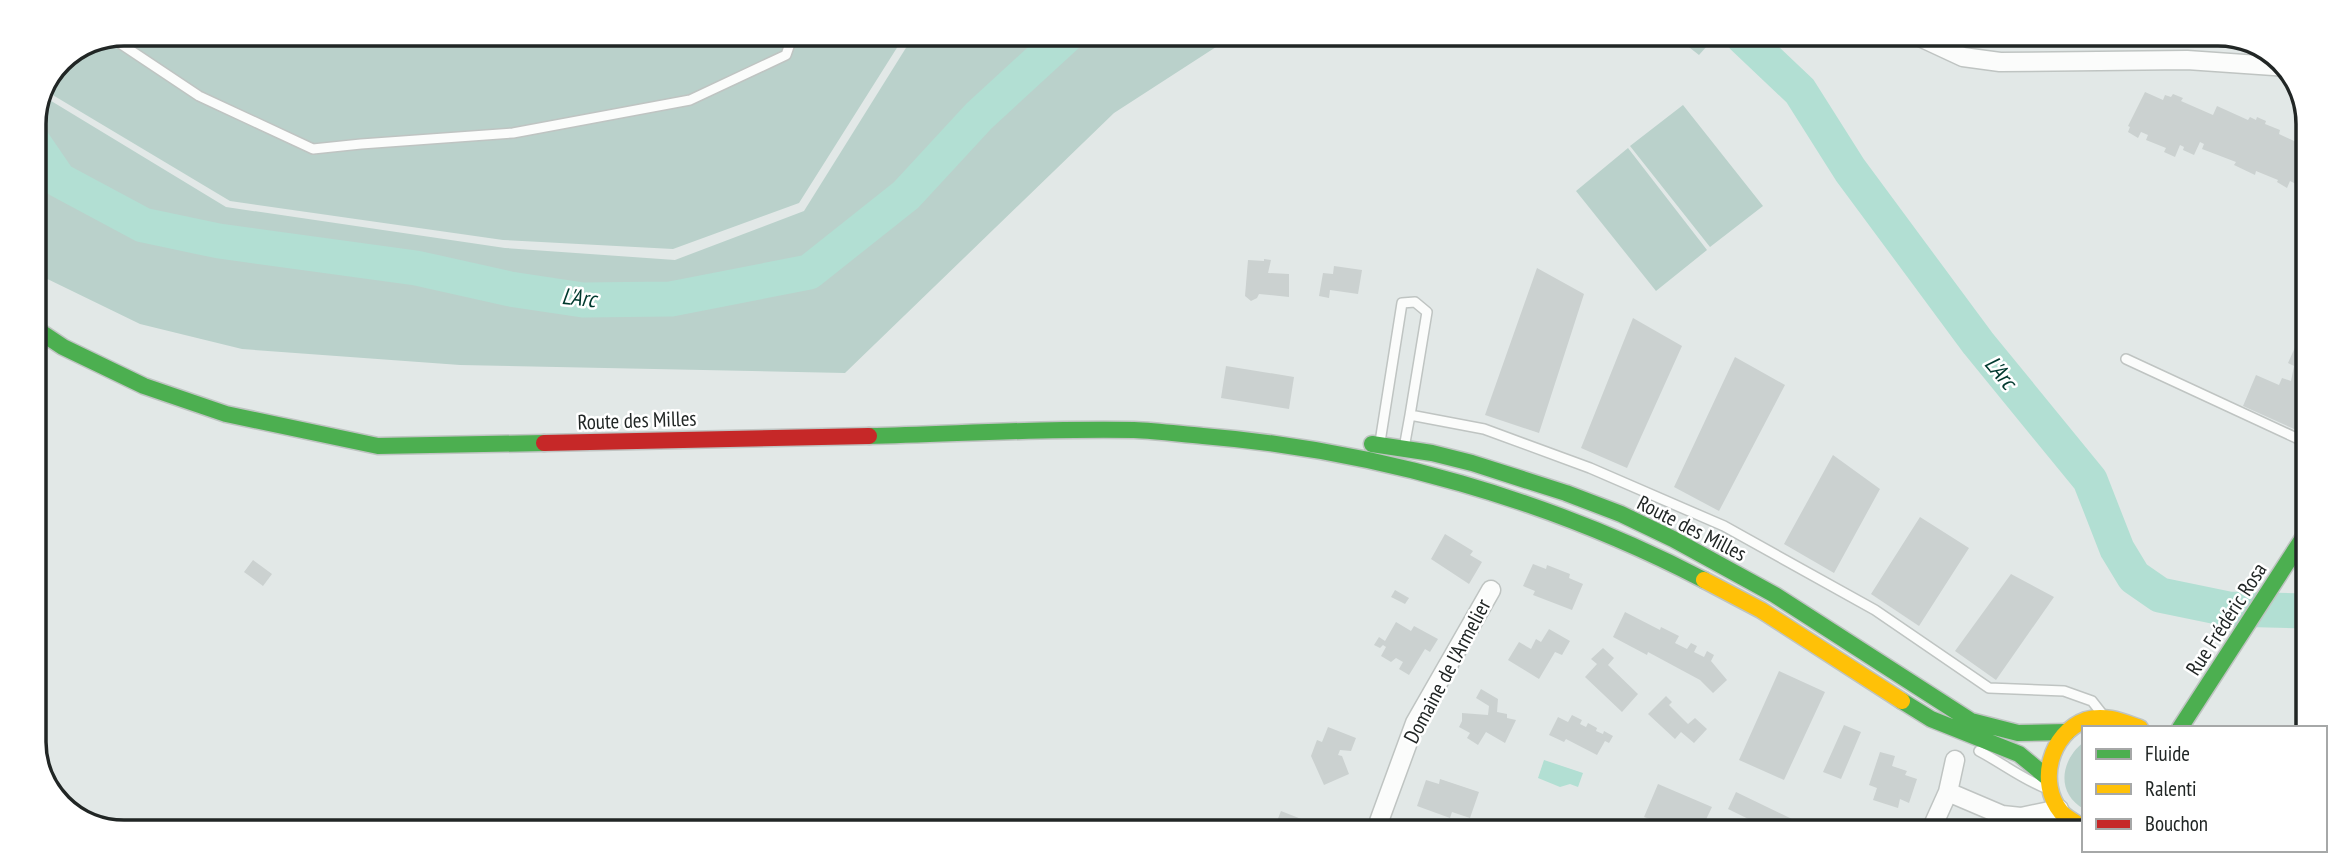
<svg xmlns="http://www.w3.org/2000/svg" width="2341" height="866" viewBox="0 0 2341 866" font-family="'PT Sans Narrow',sans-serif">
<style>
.green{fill:#bad1cb}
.water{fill:#b2dfd3}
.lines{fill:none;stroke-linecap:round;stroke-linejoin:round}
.river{stroke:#b2dfd3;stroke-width:35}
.building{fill:#cbd1d0}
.lane-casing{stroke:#bfc4c2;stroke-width:12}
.street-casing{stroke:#bfc4c2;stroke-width:21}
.fast-casing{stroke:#bfc4c2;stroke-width:19}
.slow-casing{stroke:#bfc4c2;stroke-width:19}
.jam-casing{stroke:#bfc4c2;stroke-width:19}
.lane{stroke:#fbfcfb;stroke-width:9}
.street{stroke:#fbfcfb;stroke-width:18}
.fast{stroke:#4caf50;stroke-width:16}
.slow{stroke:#ffc107;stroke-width:16}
.jam{stroke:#c62828;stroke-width:16}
.labels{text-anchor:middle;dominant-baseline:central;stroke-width:5;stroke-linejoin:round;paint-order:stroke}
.street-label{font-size:21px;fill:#212625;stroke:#fff}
.water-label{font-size:23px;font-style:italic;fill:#00392e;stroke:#fff}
.rim{fill:none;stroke:#212625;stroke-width:3.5}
</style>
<rect width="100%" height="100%" fill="#e2e8e7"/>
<path class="green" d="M123 33 905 35 799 203 673 249 503 240 230 201 46 91 60 59Z
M914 35 1233 36 1114 113 845 373 460 365 242 349 140 324 33 272V118L43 96 226 207 505 248 675 260 804 211Z
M1676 37H1715L1699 55Z
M1683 105 1763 206 1710 247 1630 146Z
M1628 148 1707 250 1656 291 1576 191Z
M2084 742V809C2055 793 2061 759 2084 742Z"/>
<path class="water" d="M1544 760 1583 773 1578 787 1570 784 1560 787 1538 778Z"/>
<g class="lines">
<path class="river" d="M1743 37 1800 91 1850 170 1978 343 2090 480 2117 549 2134 577 2160 595 2228 609 2304 611
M33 142 59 180 143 225 219 241 416 268 510 289 583 300 671 299 809 272 906 195 979 116 1067 35"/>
</g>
<path class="building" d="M2145 92 2163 100 2165 95 2171 97 2173 94 2183 98 2181 101 2213 115 2217 106 2248 120 2250 117 2256 120 2257 117 2266 121 2265 124 2280 130 2279 134 2307 147V166L2303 164 2296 184 2290 181 2287 188 2277 182 2278 180 2256 171 2255 175 2234 165 2236 162 2202 149 2204 144 2200 142 2194 155 2183 150 2184 147 2180 145 2175 157 2164 152 2166 148 2146 140 2148 135 2141 132 2138 138 2128 132 2130 127 2128 126Z
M2296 100 2302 103 2306 114 2292 107Z
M1264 259 1271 260 1268 273 1289 274V297L1259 294 1257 298 1251 301 1245 296 1248 260 1264 261Z
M1334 266 1362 270 1358 294 1330 290 1329 298 1319 296 1323 273 1333 274Z
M1537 268 1584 294 1539 433 1485 415Z
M1633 318 1682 346 1627 468 1581 448Z
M2306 333 2305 434 2243 406 2256 375 2279 385 2282 378 2291 381 2294 366 2288 363 2297 343 2301 344Z
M1735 357 1785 385 1719 511 1674 487Z
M1226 366 1294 377 1289 409 1221 398Z
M1833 455 1880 489 1834 573 1784 544Z
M1920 517 1969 548 1919 626 1871 594Z
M1445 534 1473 551 1470 555 1482 562 1469 584 1431 559Z
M253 560 272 574 263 586 244 572Z
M1533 564 1546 569 1547 565 1570 574 1569 578 1583 584 1572 610 1533 595 1535 591 1523 586Z
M2011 574 2054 597 1996 680 1955 651Z
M1395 590 1409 598 1405 604 1391 597Z
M1625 612 1660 630 1661 627 1679 636 1675 643 1687 649 1691 643 1697 646 1694 652 1704 657 1707 651 1714 655 1711 661 1727 680 1713 693 1700 680 1648 652 1647 655 1613 637Z
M1396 622 1411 631 1414 626 1438 639 1430 652 1425 649 1409 675 1399 669 1403 662 1396 658 1391 662 1381 656 1386 647 1383 645 1380 648 1374 645 1379 637 1385 641Z
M1549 629 1570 641 1562 655 1555 652 1539 679 1508 660 1519 642 1531 649 1536 639 1541 642Z
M1603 648 1614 658 1608 665 1638 694 1622 712 1585 677 1597 664 1591 659Z
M1779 671 1825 692 1784 780 1739 760Z
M1481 689 1498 699 1497 712 1507 714V718L1516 720 1505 743 1486 732 1478 745 1467 738 1470 733 1459 727 1462 721V713L1488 715 1489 706 1476 698Z
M1666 696 1672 702 1669 705 1688 724 1695 718 1707 729 1694 743 1681 732 1675 739 1648 714Z
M1572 715 1582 720 1580 724 1586 727 1588 723 1597 728 1596 731 1603 734 1604 731 1613 736 1609 743 1605 741 1597 755 1566 739 1564 742 1549 735 1558 717 1568 722Z
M1844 725 1861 732 1841 779 1823 772Z
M1328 727 1356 738 1351 751 1340 750 1338 755 1342 756 1349 774 1324 785 1311 756 1317 740 1322 742Z
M1880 752 1895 756 1892 766 1907 771 1905 775 1917 779 1909 803 1900 799 1898 808 1873 800 1877 788 1869 785Z
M1440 779 1479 792 1470 818 1452 812 1450 818 1417 806 1426 780 1439 784Z
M1658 784 1712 807 1700 832H1687L1644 817Z
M1736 792 1819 832H1775L1728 809Z
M1281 811 1324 828 1323 831H1273Z
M1969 824 1975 829 1978 825 1985 832H1964L1965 827Z"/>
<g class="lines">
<defs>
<path id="lane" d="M114 37 118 42 199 96 313 149 361 144 513 133 690 100 786 55 793 35
M2126 359 2305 442
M1380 442 1402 303 1415 302 1427 312 1410 415 1484 429 1590 468 1724 526 1875 610 1989 688 2064 691 2092 701 2103 715
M1404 448 1410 415
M1979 751C2000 762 2021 778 2043 787"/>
<path id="street" d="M1920 37 1963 57 2000 62 2187 60 2288 67
M1948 792 1955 760
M1381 831 1378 824 1415 723 1491 590
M1930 832 1948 792 2002 815 2021 817 2059 809"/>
<path id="fast" d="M33 327 63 347 144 386 226 414 378 446 544 443
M869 436C957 434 1046 428 1134 430 1157 431 1180 434 1203 436 1376 450 1550 500 1704 580
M1372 444 1432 453 1472 463 1566 493 1621 514 1673 539 1775 595 1971 721 2018 733 2067 732
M1902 701 1931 719 2019 754 2048 778
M2180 728 2305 535"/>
<path id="slow" d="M1704 580 1761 610 1902 701
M2084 828C2077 823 2067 819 2061 812 2037 783 2050 733 2086 720 2105 714 2123 722 2140 728"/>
<path id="jam" d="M544 443 869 436"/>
</defs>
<use href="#lane" class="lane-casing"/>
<use href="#street" class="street-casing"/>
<use href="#fast" class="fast-casing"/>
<use href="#slow" class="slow-casing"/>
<use href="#jam" class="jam-casing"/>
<use href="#lane" class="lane"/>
<use href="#street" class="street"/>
<use href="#fast" class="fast"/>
<use href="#slow" class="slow"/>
<use href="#jam" class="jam"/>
</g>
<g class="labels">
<g class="street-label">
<text transform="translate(637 420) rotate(-2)">Route des Milles</text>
<text transform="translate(1692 528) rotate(27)">Route des Milles</text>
<text transform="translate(2226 619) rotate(-57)">Rue Frédéric Rosa</text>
<text transform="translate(1447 671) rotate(-62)">Domaine de l'Armelier</text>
</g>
<g class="water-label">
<text transform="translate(579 297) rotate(6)">L'Arc</text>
<text transform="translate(2001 372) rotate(50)">L'Arc</text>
</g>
</g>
<path d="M0 0H2341V866H0ZM124 46H2218A78 78 0 0 1 2296 124V742A78 78 0 0 1 2218 820H124A78 78 0 0 1 46 742V124A78 78 0 0 1 124 46Z" fill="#fff" fill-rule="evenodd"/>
<path class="rim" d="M124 46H2218A78 78 0 0 1 2296 124V742A78 78 0 0 1 2218 820H124A78 78 0 0 1 46 742V124A78 78 0 0 1 124 46Z"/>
<rect x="2082" y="726" width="245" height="126" fill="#ffffff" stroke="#a6a8a8" stroke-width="2"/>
<rect x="2096" y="749" width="35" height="10" fill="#4caf50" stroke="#a6a8a8" stroke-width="2"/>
<text x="2145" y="761" font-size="21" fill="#212625">Fluide</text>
<rect x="2096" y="784" width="35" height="10" fill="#ffc107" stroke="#a6a8a8" stroke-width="2"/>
<text x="2145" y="796" font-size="21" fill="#212625">Ralenti</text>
<rect x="2096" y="819" width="35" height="10" fill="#c62828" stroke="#a6a8a8" stroke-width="2"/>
<text x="2145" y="831" font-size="21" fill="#212625">Bouchon</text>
</svg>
